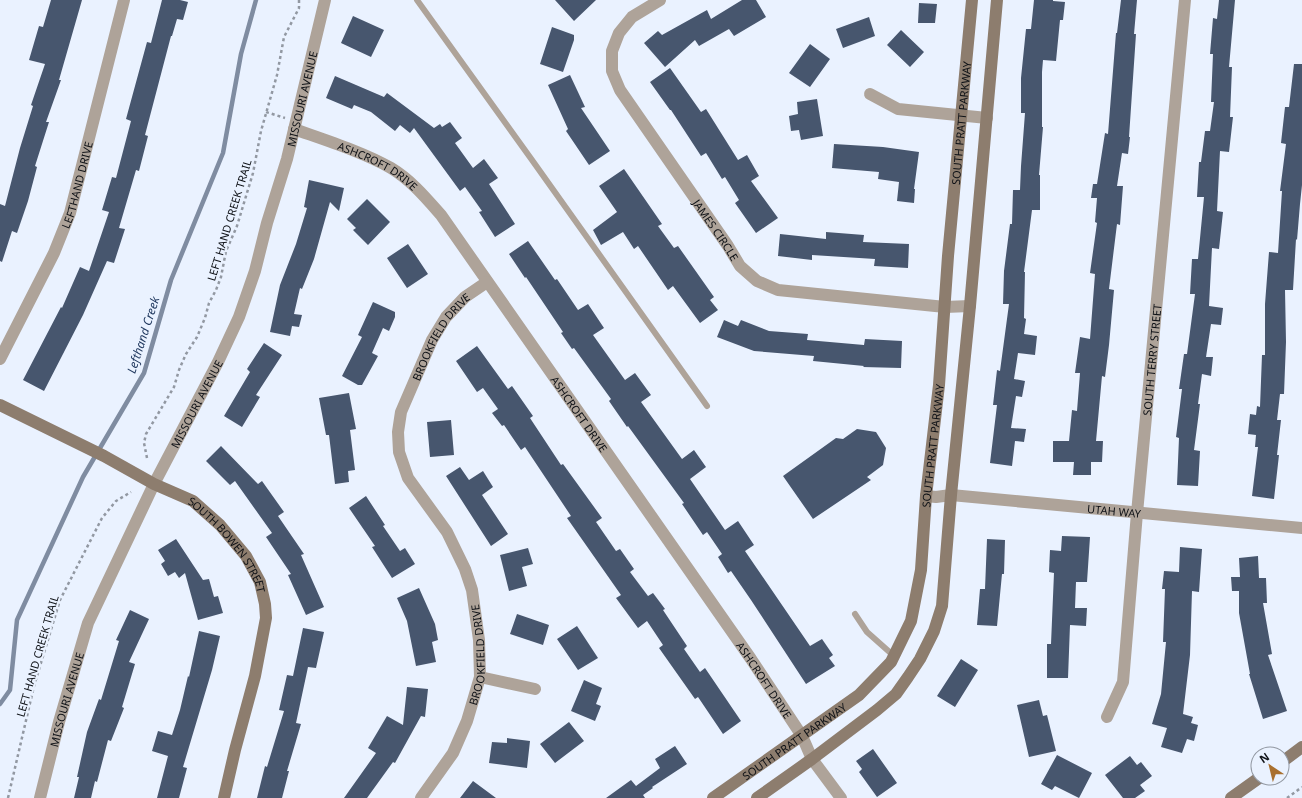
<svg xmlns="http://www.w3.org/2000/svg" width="1302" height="798" viewBox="0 0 1302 798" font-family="'Noto Sans',sans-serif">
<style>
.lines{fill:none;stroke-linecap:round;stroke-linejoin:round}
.stream{stroke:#7f8ca1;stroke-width:4.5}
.building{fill:#47566e}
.path{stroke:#9298a2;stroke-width:2.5;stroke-dasharray:3 3;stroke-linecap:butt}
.lane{stroke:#aea399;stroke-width:6}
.street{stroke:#aea399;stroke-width:12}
.secondary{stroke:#8d7d6e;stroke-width:12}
.labels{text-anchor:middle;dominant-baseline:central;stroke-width:4;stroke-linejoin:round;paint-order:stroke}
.street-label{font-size:11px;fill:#0e1116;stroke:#eaf2ff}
.water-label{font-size:12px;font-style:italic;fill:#233b61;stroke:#eaf2ff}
</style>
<rect width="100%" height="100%" fill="#eaf2ff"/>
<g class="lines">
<path class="stream" d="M0 704 10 690 17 620 83 477 144 373 171 280 223 153 241 54 256 0"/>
</g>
<path class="building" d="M51 0H82L59 80H61L46 122H49L35 166 37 167 28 201 17 233 12 231 2 262 0 261V204L5 206 20 148 33 106 31 105 45 64 29 60 39 26 43 27Z
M162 0H180L188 2 183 20 177 19 172 36H171L145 135 148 136 139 171 136 170 119 228 125 229 114 263 107 261 83 315 44 391 23 380 61 307 62 308 80 267 89 271 109 212 102 210 112 177 116 178 131 121 126 119 147 42 151 43Z
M555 0H596L574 21Z
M742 0H756L766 17 734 36 729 29 699 46 695 40 665 67 644 43 658 31 662 35 707 10 711 19Z
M1034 0H1053V1L1065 2 1063 20H1060L1056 61 1043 60 1042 72V127H1043L1039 175H1040V210H1032L1024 272H1025L1024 318 1026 319 1024 334 1037 336 1035 355 1018 353 1014 379 1025 381 1022 397 1016 396 1011 428 1026 429 1024 442 1015 441 1012 466 990 463 997 405H993L997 370 1000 371 1009 304H1003L1004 271 1010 224H1012L1013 190H1020L1021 166 1025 113H1021V78L1026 29H1031Z
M1121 0H1137L1134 34H1136L1129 137H1130L1128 154 1122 153 1117 186H1123L1120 225 1117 224 1109 289 1114 290 1109 345 1105 377 1102 376 1096 441H1103L1102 462H1091V475H1073L1074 462H1053V441H1069L1072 410 1077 411 1080 373H1075L1080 337 1090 339 1095 274 1090 273 1097 223 1095 222 1097 198H1091L1093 184H1097L1105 133 1108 134 1116 33H1117Z
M1219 0H1235L1229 67H1232L1230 117H1233L1229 152 1220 151 1217 211 1223 212 1219 249 1212 248 1209 306 1223 308 1221 325 1211 324 1206 357H1213L1211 376 1202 374 1198 404H1200L1194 450 1200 451 1198 486 1177 485 1179 438 1176 437 1182 389H1179L1184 354H1187L1195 294H1190L1192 259H1198L1204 197H1197L1199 162H1201L1205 131H1210L1214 102H1211L1213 54H1210L1213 18 1217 19Z
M919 3 937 4 935 23H918Z
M353 16 384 30 371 57 341 43Z
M869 17 875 36 843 48 836 29Z
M552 27 574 35V40L563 72 540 64Z
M901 30 924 52 910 67 887 45Z
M810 44 830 59 810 87 789 73Z
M1294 64H1302V185L1300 204 1297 240 1296 239 1293 290H1285L1286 342 1284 394H1280L1277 420H1281L1277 455H1279L1274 499 1252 496 1258 447H1255L1256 435 1248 434 1250 414 1256 415 1257 406 1260 407 1262 355H1265V304L1269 252 1278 253 1282 191H1280L1286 144 1281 143 1285 107H1289Z
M670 68 701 112 706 109 738 160 747 155 759 176 751 181 778 218 756 233 735 203 739 200 725 177 722 179 706 153 701 156 671 110H670L650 82Z
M570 75 585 107 581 108 610 151 589 165 566 131 568 129 548 85Z
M335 76 384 97 387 93 434 128 440 124 442 127 450 122 462 138 455 143 473 168 484 159 498 178 489 184 515 224 495 237 479 212 482 211 465 187 460 191 414 128 410 133 400 125 395 131 371 112 354 105 352 109 326 98Z
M817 99 823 136 801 140 799 130 791 131 789 116 798 114 797 102Z
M834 144 883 147 919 152 914 189H915L914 203 897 201 899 182 878 179 879 172 832 168Z
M624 169 662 224 658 226 674 248 678 246 714 297 710 300 718 310 700 323 673 286 668 290 638 246 634 249 623 232 601 245 593 230 617 212 599 186Z
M309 180 344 188 339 211 330 202 314 259 302 289 300 288 294 314 302 315 299 327 292 326 290 336 270 332 280 285 296 244 307 208 304 207Z
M367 199 390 222 368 245 353 230 356 228 347 219Z
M826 232 864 235 863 242 909 244 908 268 874 266 875 259 812 255V260L778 256 780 234 826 239Z
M528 241 555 280 557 279 578 310 588 304 604 328 593 335 625 380 635 373 651 395 641 402 682 459 694 450 706 467 690 479 725 530 738 521 754 545 745 551 810 646 822 639 833 655 829 658 835 666 806 684 751 600 731 571 728 573 718 557 722 554 707 532 703 535 682 504 684 503 628 426 627 427 609 401 611 399 574 348 572 349 561 333 563 332 526 277 525 278 509 254Z
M408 244 428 274 407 288 387 258Z
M373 302 395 312V317L389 331 383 328 372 353 378 356 362 385H358L342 376 362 337 358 335Z
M724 320 738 326 741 320 769 331 808 334 807 340 864 345 865 339 902 341 901 368 863 367 864 366 813 361 814 356 754 351 717 337Z
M264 343 282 355 256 395 260 397 242 427 224 416 250 372 247 369Z
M477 346 508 389 512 386 533 416 530 418 561 465 563 464 602 518 596 522 616 551 620 549 634 569 630 572 648 596 653 593 665 609 663 610 687 646 684 649 700 672 705 668 741 721 723 734 698 697 695 699 659 648 663 645 647 621 638 628 616 598 621 595 567 518 571 516 525 447 521 450 504 425 502 426 492 413 498 409 483 388 477 392 456 361Z
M349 393 356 429 350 430 355 470 348 471 349 482 335 484 329 435H326L319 398Z
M451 420 454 455 430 457 427 422Z
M857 429 876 432 886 448 883 465 867 477 871 480 813 519 783 476 836 438 843 439Z
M221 446 258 484 262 481 284 512 278 516 304 554 301 555 324 607 306 615 288 575 291 574 266 537 272 533 235 481 230 485 206 461Z
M460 467 469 480 483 471 493 487 482 495 508 534 491 546 446 476Z
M366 496 385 525 383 526 400 551 405 548 415 564 392 578 372 547 375 546 349 508Z
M1062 536 1090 537 1087 582H1076L1075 608H1087L1086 626 1070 625 1068 678H1047V644H1051L1054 573 1049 572 1050 550 1061 551Z
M176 539 203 580 209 579 214 597 218 596 223 613 198 620 185 573 179 578 175 572 168 576 161 564 165 561 158 550Z
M987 539 1005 540 1004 574H1002L997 626 977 625 980 589H985Z
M1180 547 1202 549 1199 592 1192 591 1190 655 1183 714 1193 717 1191 723 1198 725 1194 741 1187 739 1182 753 1161 747 1167 728 1152 724 1161 694 1166 642H1163L1165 589H1162L1164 571 1179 572Z
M528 548 533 564 522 567 527 586 509 591 500 555Z
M1258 556 1259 578H1266L1267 603H1263L1272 654 1268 655 1287 711 1263 719 1249 674H1250L1239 613V591H1232L1231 577H1240L1239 558Z
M419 588 435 624 438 640 432 642 436 662 416 666 407 621 397 598Z
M130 610 149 619 129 662 135 664 122 707 124 708 111 741 108 740 97 782 95 781 91 798H74L79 777H77L87 732 99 699 101 700 119 641 116 640Z
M517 614 549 625 543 645 510 634Z
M577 626 598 658 578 670 557 639Z
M303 628 324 632 316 668 308 667 296 723 301 724 287 771H289L282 798H257L265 766 267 767 284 711 279 710 287 675 293 676Z
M199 631 220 636 212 670 183 767 187 768 179 798H157L168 756 152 751 158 731 172 735 180 710 188 676 189 677Z
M961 659 978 670 955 707 937 696Z
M584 680 602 688 596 704 601 706 595 721 571 711Z
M407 687 428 689 425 717 421 716 395 763 393 762 367 798H344L376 753 368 748 387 716 403 725Z
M1039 700 1043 716 1047 715 1056 751 1029 757 1017 705Z
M569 722 584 741 555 763 540 744Z
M507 738 530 741 527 768 489 763 492 742 507 743Z
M675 746 687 764 652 787 653 788 643 795 645 798H606L631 780 636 786 660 768 655 759Z
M873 749 897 783 877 797 859 772 862 769 856 761Z
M1057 755 1092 773 1079 798 1055 786 1052 790 1041 784Z
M1130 756 1137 765 1141 762 1152 776 1140 785 1145 791 1135 798H1123L1105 775Z
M473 781 496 798H460Z"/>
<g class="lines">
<path class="path" d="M266 112 285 118
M147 458 144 443 146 434 174 387 179 370 186 354 197 337 205 318 209 303 216 290 221 277 226 251 237 226 253 173 261 131 277 75 284 37 299 8V0
M8 798 34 686 60 600 102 518 116 501 131 492
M1287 798 1302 787"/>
<path class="lane" d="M417 0 532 160 707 406
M855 614 867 632 894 656"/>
<g class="street">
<path id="s1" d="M660 0 632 17 619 33 612 51V71L620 90 728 246 740 266 757 281 778 290 945 307 970 306"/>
<path d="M870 94 898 109 987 118"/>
<path id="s2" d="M294 129C325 140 363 152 391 168 411 180 426 198 441 215L751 659 802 736 812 759 841 798"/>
<path id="s3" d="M0 359 54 253 70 213 124 0"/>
<path id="s4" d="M926 496 936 497 951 495 1302 528"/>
<path d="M480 677 535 689"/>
<path id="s5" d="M1107 717 1123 682 1137 513 1185 0"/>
<path id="s6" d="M40 798 59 722 88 623 154 484 218 362 239 317 255 271 267 223 287 159 325 0"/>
<path id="s7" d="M421 798 453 753 467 721 480 677 479 640 472 590 465 569 447 532 408 478 399 452 398 432 401 412 432 340 446 317 465 297 487 282"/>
</g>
<g class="secondary">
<path id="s8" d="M0 405 104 456 154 484 193 501 220 525 246 556 260 582 265 604 266 618 255 676 235 750 224 798"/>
<path d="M1282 762 1302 747"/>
<path id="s9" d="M713 798 859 695 891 662 911 621 921 570 926 496 939 385 948 256 972 0"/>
<path d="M757 798 812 759 877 710 896 694 908 677 920 659 934 631 942 606 951 495 970 306 997 0"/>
<path d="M1231 798 1259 778"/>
</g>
</g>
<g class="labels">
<g class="street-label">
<text stroke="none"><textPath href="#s6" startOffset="750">MISSOURI AVENUE</textPath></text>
<text stroke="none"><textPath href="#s9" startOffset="771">SOUTH PRATT PARKWAY</textPath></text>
<text stroke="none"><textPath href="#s2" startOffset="92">ASHCROFT DRIVE</textPath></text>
<text stroke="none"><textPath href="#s3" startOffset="191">LEFTHAND DRIVE</textPath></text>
<text transform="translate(229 220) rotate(-73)">LEFT HAND CREEK TRAIL</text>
<text stroke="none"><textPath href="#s1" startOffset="283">JAMES CIRCLE</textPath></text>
<text stroke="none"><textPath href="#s7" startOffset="507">BROOKFIELD DRIVE</textPath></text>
<text stroke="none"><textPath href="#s5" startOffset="362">SOUTH TERRY STREET</textPath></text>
<text stroke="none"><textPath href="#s6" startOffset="426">MISSOURI AVENUE</textPath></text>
<text stroke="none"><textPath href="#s2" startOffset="416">ASHCROFT DRIVE</textPath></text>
<text stroke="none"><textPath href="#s9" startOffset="447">SOUTH PRATT PARKWAY</textPath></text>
<text stroke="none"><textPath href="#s4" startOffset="189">UTAH WAY</textPath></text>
<text stroke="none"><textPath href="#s8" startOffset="272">SOUTH BOWEN STREET</textPath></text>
<text stroke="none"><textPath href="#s7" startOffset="158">BROOKFIELD DRIVE</textPath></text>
<text transform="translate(37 656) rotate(-74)">LEFT HAND CREEK TRAIL</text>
<text stroke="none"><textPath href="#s2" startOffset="740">ASHCROFT DRIVE</textPath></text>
<text stroke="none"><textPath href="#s6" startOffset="102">MISSOURI AVENUE</textPath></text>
<text stroke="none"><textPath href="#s9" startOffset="99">SOUTH PRATT PARKWAY</textPath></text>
</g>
<g class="water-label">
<text transform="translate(143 335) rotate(-72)">Lefthand Creek</text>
</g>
</g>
<g transform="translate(1270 766) rotate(325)"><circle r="19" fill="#eaf2ff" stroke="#9298a2"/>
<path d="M0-3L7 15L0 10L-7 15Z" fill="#a9702f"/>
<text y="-6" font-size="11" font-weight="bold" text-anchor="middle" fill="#0e1116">N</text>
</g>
</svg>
